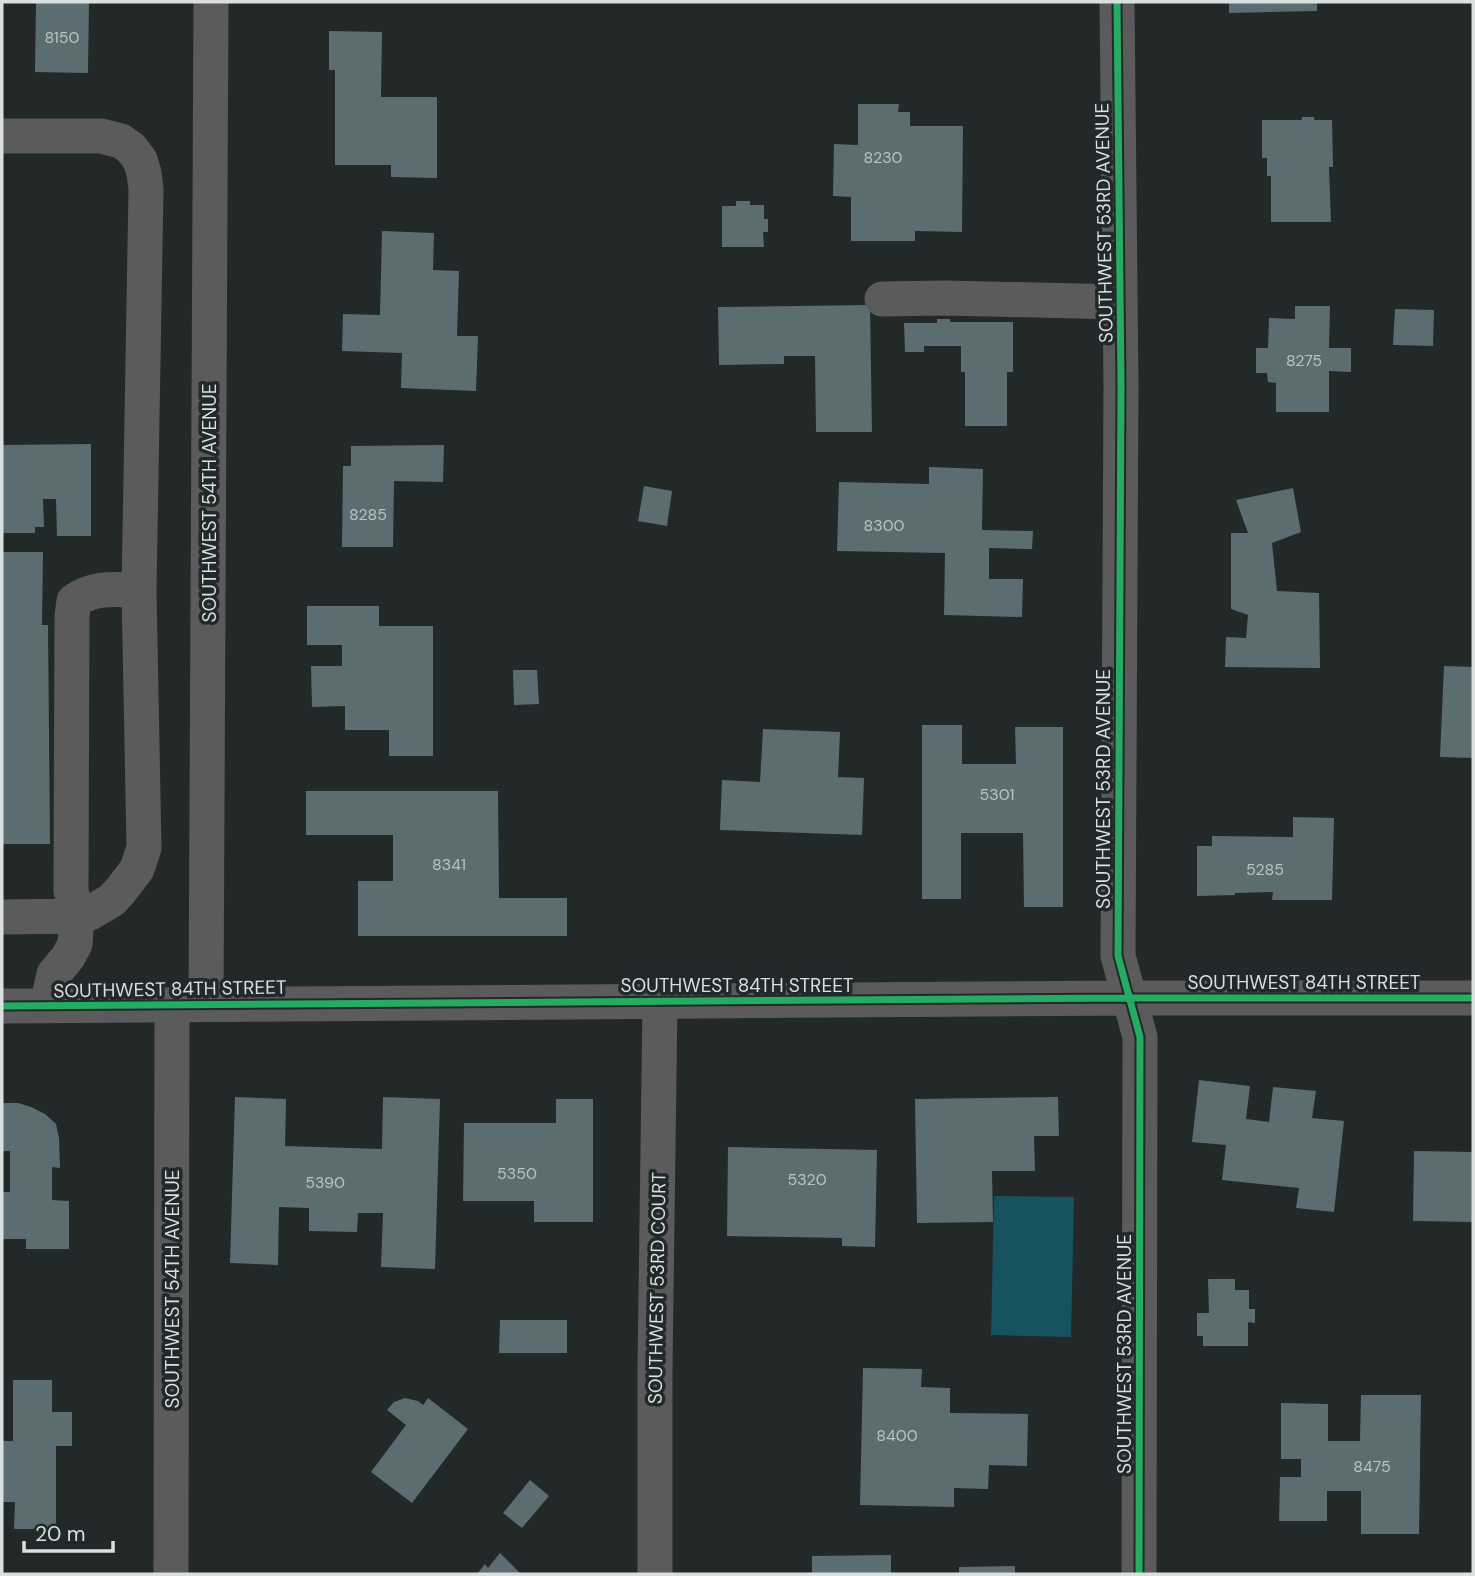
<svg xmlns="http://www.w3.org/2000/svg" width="1475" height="1576" viewBox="0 0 1475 1576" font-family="'DM Sans',sans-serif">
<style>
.green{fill:#16525f}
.building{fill:#5c6d72}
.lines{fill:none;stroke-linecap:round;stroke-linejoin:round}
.minor{stroke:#5c5b5b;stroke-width:35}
.cycleway-casing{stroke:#21292b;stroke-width:11}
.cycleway{stroke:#26ab63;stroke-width:7}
.labels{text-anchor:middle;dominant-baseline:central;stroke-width:7;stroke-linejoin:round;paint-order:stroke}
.number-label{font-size:16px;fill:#bac2c4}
.street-label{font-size:19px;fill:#dadfe0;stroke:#21292b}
</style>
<rect width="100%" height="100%" fill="#232829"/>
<path class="green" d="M994 1196 1074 1197 1071 1337 991 1335Z"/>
<path class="building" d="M36 2H89L88 73 35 72Z
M1229 2H1317V11L1229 13Z
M329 31 382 32 381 97H437V178L391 177V165H335V70H329Z
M858 104H899L898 112H910V126H963L962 232 915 231V241H851V197L833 196 834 144 858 145Z
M1302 117H1314V120H1332L1333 167H1329L1331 222H1271V176H1267V158H1262V120H1302Z
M736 201H750V205H764V219H768V232H763L764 247H722V206H736Z
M382 231 434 233 433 270 459 271 457 336H478L476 391 401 388 402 353 342 351 343 314 380 315Z
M870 305 872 432H816L815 356H784V364L719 365 718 307Z
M1295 306H1330L1329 348H1351V372L1329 371V412H1276V383L1268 382 1267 373H1256V348H1268L1269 318 1295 319Z
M1395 309 1434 310 1433 346 1393 345Z
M937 319H950V322H1013V372H1007V426H965V372H961V346H924V352H905L904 323H937Z
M91 444V536H57L56 499H43L44 527H35V533H2V445Z
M444 445 443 482 394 481 393 547H342L343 466H351V446Z
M929 467 983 469 982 530 1033 531 1032 549 989 548V579H1023L1022 617 944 615 945 553 837 551 839 482 929 484Z
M644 486 672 491 667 526 638 521Z
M1293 488 1301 532 1272 543 1277 591 1319 593 1320 668 1225 667 1226 637 1246 638 1248 615 1231 609V533H1248L1236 500Z
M2 552H43L42 625H48L50 844H2Z
M307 606H379V626H433V756H389V730H345V706L312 707 311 666H342V645H307Z
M1444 666 1473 667V758L1440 757Z
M513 670H537L539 704 514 705Z
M922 725H962V764H1016L1015 727H1063V907H1024L1023 833H961V899H922Z
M763 729 840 732 838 777 864 778 862 835 720 830 722 780 760 782Z
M306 791H498L499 898H567V936H358V881H393V835H306Z
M1293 817 1334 818 1332 900H1272L1273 892 1235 893V895L1197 896V846H1212V836L1293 837Z
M1199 1080 1250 1086 1246 1119 1269 1122 1273 1087 1316 1091 1312 1118 1344 1121 1334 1212 1296 1208 1299 1188 1222 1180 1226 1145 1192 1142Z
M235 1097 286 1099 285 1146 382 1149 383 1097 440 1099 435 1269 381 1267 383 1213H358L357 1232 309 1231V1208L279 1207 278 1265 230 1263Z
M1058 1097 1059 1136H1034L1035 1171H992L993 1222 917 1223 915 1099Z
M556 1099H593V1222H534V1201H463L464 1123H556Z
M2 1103H18L31 1107 45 1114 56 1124 59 1138 60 1168 52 1167V1200L69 1201V1249H26V1239H2V1192H10V1151H2Z
M728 1147 877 1150 875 1247 842 1246V1238L727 1236Z
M1414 1151 1473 1152V1222L1413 1221Z
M1208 1279H1235V1290H1249V1309H1255V1323L1248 1322V1346H1203V1336H1197V1313H1209Z
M500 1320H567V1353H499Z
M863 1368 922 1369 921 1387 950 1388V1413L1028 1414 1027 1466 989 1465 988 1489 954 1488V1507L860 1505Z
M13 1380H52V1412H72V1446H56V1529H14L15 1502H2V1441H13Z
M1361 1395H1421L1419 1534H1361V1491H1327V1521H1279L1280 1477H1301V1459H1281V1403L1328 1404V1441H1360Z
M405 1398 418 1401 423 1405 428 1398 468 1429 412 1503 371 1472 406 1425 387 1410 394 1402Z
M530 1480 549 1496 522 1528 503 1513Z
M500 1553 521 1574H477L485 1564 488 1568Z
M891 1555V1574H812V1556Z
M1015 1566V1574H959V1567Z"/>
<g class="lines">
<path class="minor" d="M1117 2 1121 385 1118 956 1140 1037 1139 1574
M2 136H101L121 141 131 148 140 160 144 173 146 189 139 590 144 848 137 869 121 890 112 900 90 913 77 916 2 917
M882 299 946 298 1120 302
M206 1004 211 2
M2 1006 1129 998H1473
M47 1006 54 974 68 957 75 944 77 916 71 891 72 616 74 601C95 586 115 590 139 590
M171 1574 172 1005
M655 1574V1368L660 1002"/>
<defs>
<path id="cycleway" d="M1117 2 1121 385 1118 956 1140 1037 1139 1574
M2 1006 1129 998H1473"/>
</defs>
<use href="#cycleway" class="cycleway-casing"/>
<use href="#cycleway" class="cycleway"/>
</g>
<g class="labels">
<g class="number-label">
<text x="62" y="37">8150</text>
<text x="883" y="157">8230</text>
<text x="1304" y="360">8275</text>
<text x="368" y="514">8285</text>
<text x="884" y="525">8300</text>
<text x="997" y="794">5301</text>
<text x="449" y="864">8341</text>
<text x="1265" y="869">5285</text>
<text x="517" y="1173">5350</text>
<text x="807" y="1179">5320</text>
<text x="325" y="1182">5390</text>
<text x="897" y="1435">8400</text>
<text x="1372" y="1466">8475</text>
</g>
<g class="street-label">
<text transform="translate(1104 223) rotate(-91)">SOUTHWEST 53RD AVENUE</text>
<text transform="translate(209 503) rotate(-90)">SOUTHWEST 54TH AVENUE</text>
<text transform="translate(1103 789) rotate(-90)">SOUTHWEST 53RD AVENUE</text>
<text x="1304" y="982">SOUTHWEST 84TH STREET</text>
<text x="737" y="985">SOUTHWEST 84TH STREET</text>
<text transform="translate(170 989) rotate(-1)">SOUTHWEST 84TH STREET</text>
<text transform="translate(657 1288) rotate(-89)">SOUTHWEST 53RD COURT</text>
<text transform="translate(172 1289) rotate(-90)">SOUTHWEST 54TH AVENUE</text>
<text transform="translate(1124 1354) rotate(-90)">SOUTHWEST 53RD AVENUE</text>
</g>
</g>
<rect width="1475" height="1576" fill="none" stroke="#dadfe0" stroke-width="7"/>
<path d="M24 1541v10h89v-10" fill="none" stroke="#dadfe0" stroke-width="3.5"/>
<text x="35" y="1541" font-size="21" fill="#dadfe0" stroke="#21292b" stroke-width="5" paint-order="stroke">20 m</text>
</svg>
